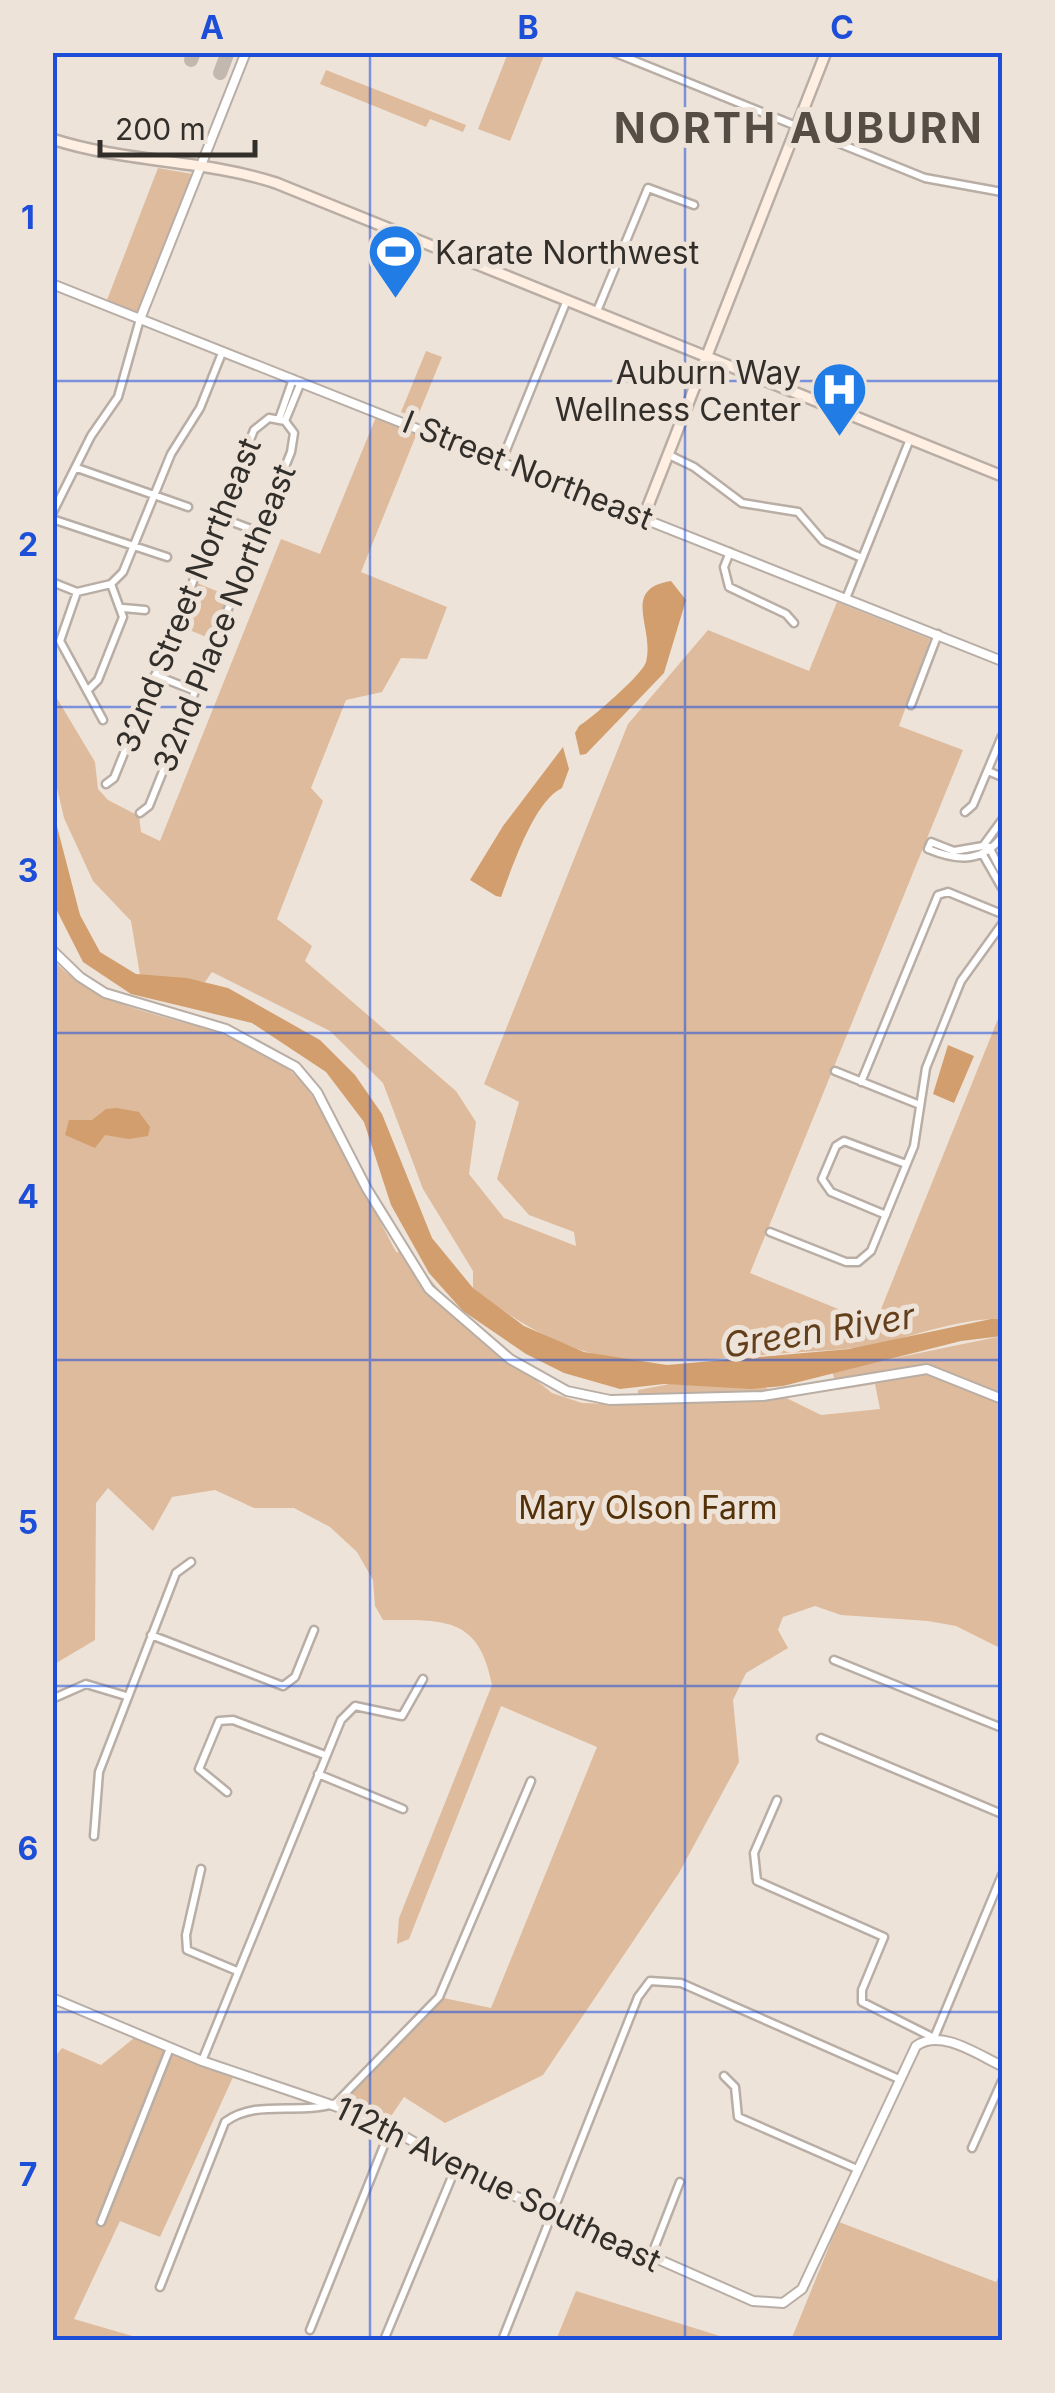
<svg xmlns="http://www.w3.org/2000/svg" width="1055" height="2393" viewBox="0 0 1055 2393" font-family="Inter,sans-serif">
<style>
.green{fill:#debb9c}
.water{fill:#d29e6e}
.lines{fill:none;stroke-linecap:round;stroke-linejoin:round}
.taxiway{stroke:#c2b8b0;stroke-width:14}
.minor-casing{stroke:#b9aea5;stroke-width:11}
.tertiary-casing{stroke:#b9aea5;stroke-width:12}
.secondary-casing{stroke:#b9aea5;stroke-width:14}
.minor{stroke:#fff;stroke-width:6}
.tertiary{stroke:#fff;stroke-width:8}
.secondary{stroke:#ffefe2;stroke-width:9}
.grid{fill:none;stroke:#1d4ed8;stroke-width:2.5;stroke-opacity:0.55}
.labels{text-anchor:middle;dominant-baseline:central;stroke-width:10;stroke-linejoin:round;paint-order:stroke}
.poi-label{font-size:32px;fill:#322e2a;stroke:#eee3d9;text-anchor:start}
.street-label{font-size:32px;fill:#322e2a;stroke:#eee3d9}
.park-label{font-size:32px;fill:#523008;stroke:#eee3d9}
.water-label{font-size:35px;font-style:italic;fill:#633f1b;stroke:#eee3d9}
.district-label{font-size:42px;font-weight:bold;letter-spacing:2.5px;fill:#564d45;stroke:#eee3d9}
.neatline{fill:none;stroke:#1d4ed8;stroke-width:4}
.grid-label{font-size:32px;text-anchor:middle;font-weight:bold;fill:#1d4ed8}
</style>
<rect width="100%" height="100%" fill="#eee3d9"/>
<path class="green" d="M508 53H545L510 141 478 129Z
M326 70 466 125 463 132 430 119 426 127 320 84Z
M158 168 192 174 137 312 107 300Z
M426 351 442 357 417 418 401 412Z
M376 417 417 433 361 572 447 607 427 659 401 658 382 692 346 700 311 788 323 801 277 919 312 946 305 961 456 1091 476 1122 469 1174 504 1218 576 1246 574 1232 529 1215 497 1179 519 1102 484 1084 628 724 708 630 809 671 837 602 930 639 899 726 963 750 750 1273 875 1324 1002 1009V1319C956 1318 912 1338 867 1346 837 1351 806 1351 776 1354 643 1365 584 1376 473 1288V1271L423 1189 383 1083 330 1031 212 972 205 982 140 975 131 921 93 881 64 818 53 771 52 690 95 762 98 789 108 800 139 816 141 832 160 841 281 539 320 554Z
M197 583 229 596 211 639 180 626Z
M53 960C118 1029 223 1011 293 1073 326 1102 372 1209 397 1253L401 1246 474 1330 552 1393 582 1403 637 1405 638 1390 670 1384 766 1388 821 1415 880 1409 875 1384 838 1390 832 1371 1002 1336V1649L956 1626 928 1621 841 1615 815 1606 783 1617 778 1630 788 1648 746 1673 733 1700 739 1762 679 1873 543 2075 445 2123 404 2097 389 2119 339 2099 439 1997 491 2008 597 1747 501 1706 409 1939 397 1944 399 1918 492 1685C479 1616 444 1620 383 1620L375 1606 373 1580 357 1552 330 1527 294 1508H254L215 1490 172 1497 153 1531 108 1488 96 1503 95 1640 53 1665Z
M134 2038 234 2075 160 2237 120 2221 74 2319 146 2340H53L52 2060 62 2048 101 2065Z
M839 2222 996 2282 1002 2270V2340H791Z
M576 2291 723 2337 733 2340H556Z"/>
<path class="water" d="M671 581 686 600 664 673 586 754 580 755 575 733 579 726C592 718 642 675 646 662 655 628 620 589 671 581Z
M563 747 569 769 562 788C534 801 512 868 501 897L496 896 470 880 503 826Z
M53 811 80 915 100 952 136 974 187 978 228 988 320 1040 355 1075 382 1114 432 1238 473 1288 524 1326 584 1352 667 1365 849 1349 991 1319H1002V1336L961 1341 783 1386 751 1389 664 1384 620 1389 564 1373 526 1354 463 1311 429 1273 391 1205 364 1122 326 1072 252 1023 131 994 83 962 53 903Z
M948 1045 974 1056 954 1103 933 1094Z
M117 1108 139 1112 150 1127 148 1136 129 1139 105 1135 95 1148 65 1135 69 1120H92L106 1109Z"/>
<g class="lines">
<path class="taxiway" d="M191 60 194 52
M220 73 228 52"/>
<defs>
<path id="minor" d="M613 52 925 178 1002 192
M597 311 648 188 694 205
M279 419 293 379
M285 421 301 382
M669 455 694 467 742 503 798 512 823 541 862 558
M502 460 567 300
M77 468 188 507
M52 514 91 436 118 397 140 319
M219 517 259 532
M52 519 167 557
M730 552 724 567 729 587 786 614 794 623
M52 582 77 592 111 584
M77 592 60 641 103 720
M847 596 910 439
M123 608 145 610
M155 675 195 691
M87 691 98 680 123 617 111 584 123 572 171 454 200 408 222 353
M911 705 938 634
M988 771 1002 777
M106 784 114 778 254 430 269 418 285 421
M965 812 973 805 1002 736
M140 813 149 806 291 452 294 433 285 421
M1002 820 983 846 954 851 931 842 928 849C957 861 981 863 1002 837
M989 847 1002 872
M982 853 1002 888
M835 1071 920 1105
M861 1082 938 895 948 892 1002 914
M886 1215 831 1192 822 1179 836 1146 844 1141 906 1164
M770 1232 846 1262H858L871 1251 914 1146 926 1068 961 981 1002 924
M151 1635 283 1686 295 1677 314 1630
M834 1660 1002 1728
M52 1699 86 1684 126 1696
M821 1738 1002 1814
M318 1774 403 1809
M227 1792 199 1769 219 1721 233 1720 325 1755
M777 1800 754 1853 757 1881 884 1937 862 1990V2002L934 2038 1002 1875
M94 1836 99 1772 176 1573 191 1562
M201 1869 186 1935 187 1950 237 1971
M202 2061 341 1720 355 1706 402 1716 423 1679
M724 2076 735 2087 738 2117 857 2169
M972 2148 1002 2081
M101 2222 170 2048
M650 2259 680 2182
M160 2287 225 2122C257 2098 300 2116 336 2103L439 1997 531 1781
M310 2330 391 2128
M384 2340 456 2167
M502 2340 638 1997 650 1981 681 1983 899 2079"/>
<path id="tertiary" d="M52 284 1002 661
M140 319 246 52
M52 950 80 977 105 993 226 1029 296 1067 317 1092 367 1189 429 1289 510 1359 567 1391 610 1400 763 1396 927 1369 1002 1399
M52 1998 202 2061 376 2120 483 2182 753 2301 783 2303 802 2289 916 2046C941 2028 978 2055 1002 2066"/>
<path id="secondary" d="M52 139C126 163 203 159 276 183L1002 476
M644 516 826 52"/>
</defs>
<use href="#minor" class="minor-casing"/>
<use href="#tertiary" class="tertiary-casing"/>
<use href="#secondary" class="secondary-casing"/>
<use href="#minor" class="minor"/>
<use href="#tertiary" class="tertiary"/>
<use href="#secondary" class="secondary"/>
</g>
<path class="grid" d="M370 52V2340M685 52V2340M52 381H1002M52 707H1002M52 1033H1002M52 1360H1002M52 1686H1002M52 2012H1002"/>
<defs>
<symbol id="stadium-pin" viewBox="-11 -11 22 30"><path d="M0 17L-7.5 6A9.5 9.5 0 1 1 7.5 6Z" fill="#217ce6" stroke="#eee3d9"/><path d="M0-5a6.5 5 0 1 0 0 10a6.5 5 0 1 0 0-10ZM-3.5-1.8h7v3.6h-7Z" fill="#fff"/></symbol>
<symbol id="hospital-pin" viewBox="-11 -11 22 30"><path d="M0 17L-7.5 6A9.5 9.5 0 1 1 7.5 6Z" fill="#217ce6" stroke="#eee3d9"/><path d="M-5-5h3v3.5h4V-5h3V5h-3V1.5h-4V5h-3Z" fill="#fff"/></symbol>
</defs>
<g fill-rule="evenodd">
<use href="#stadium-pin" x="364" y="220" width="63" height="86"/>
<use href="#hospital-pin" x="808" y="358" width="63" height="86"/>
</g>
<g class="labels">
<g class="poi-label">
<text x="435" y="252">Karate Northwest</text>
<text x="801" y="372" text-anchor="end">Auburn Way<tspan x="801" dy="37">Wellness Center</tspan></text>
</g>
<g class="street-label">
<text transform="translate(528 470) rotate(22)">I Street Northeast</text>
<text transform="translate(188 595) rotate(-68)">32nd Street Northeast</text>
<text transform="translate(224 618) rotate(-68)">32nd Place Northeast</text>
<text transform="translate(498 2184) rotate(26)">112th Avenue Southeast</text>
</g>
<g class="park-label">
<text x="648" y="1507">Mary Olson Farm</text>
</g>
<g class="water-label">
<text transform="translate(819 1330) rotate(-9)">Green River</text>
</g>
<g class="district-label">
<text x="799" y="127">NORTH AUBURN</text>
</g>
</g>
<rect width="1055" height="2393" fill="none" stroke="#eee3d9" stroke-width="110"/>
<path d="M100 140v15h155v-15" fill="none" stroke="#322e2a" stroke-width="5"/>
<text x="115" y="140" font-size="30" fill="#322e2a" stroke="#eee3d9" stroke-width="8" paint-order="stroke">200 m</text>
<rect x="55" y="55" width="945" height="2283" class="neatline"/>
<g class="grid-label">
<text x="212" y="39">A</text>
<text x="528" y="39">B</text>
<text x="842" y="39">C</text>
<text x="28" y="229">1</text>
<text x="28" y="556">2</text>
<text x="28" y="882">3</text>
<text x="28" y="1208">4</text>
<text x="28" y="1534">5</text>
<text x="28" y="1860">6</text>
<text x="28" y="2186">7</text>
</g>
</svg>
